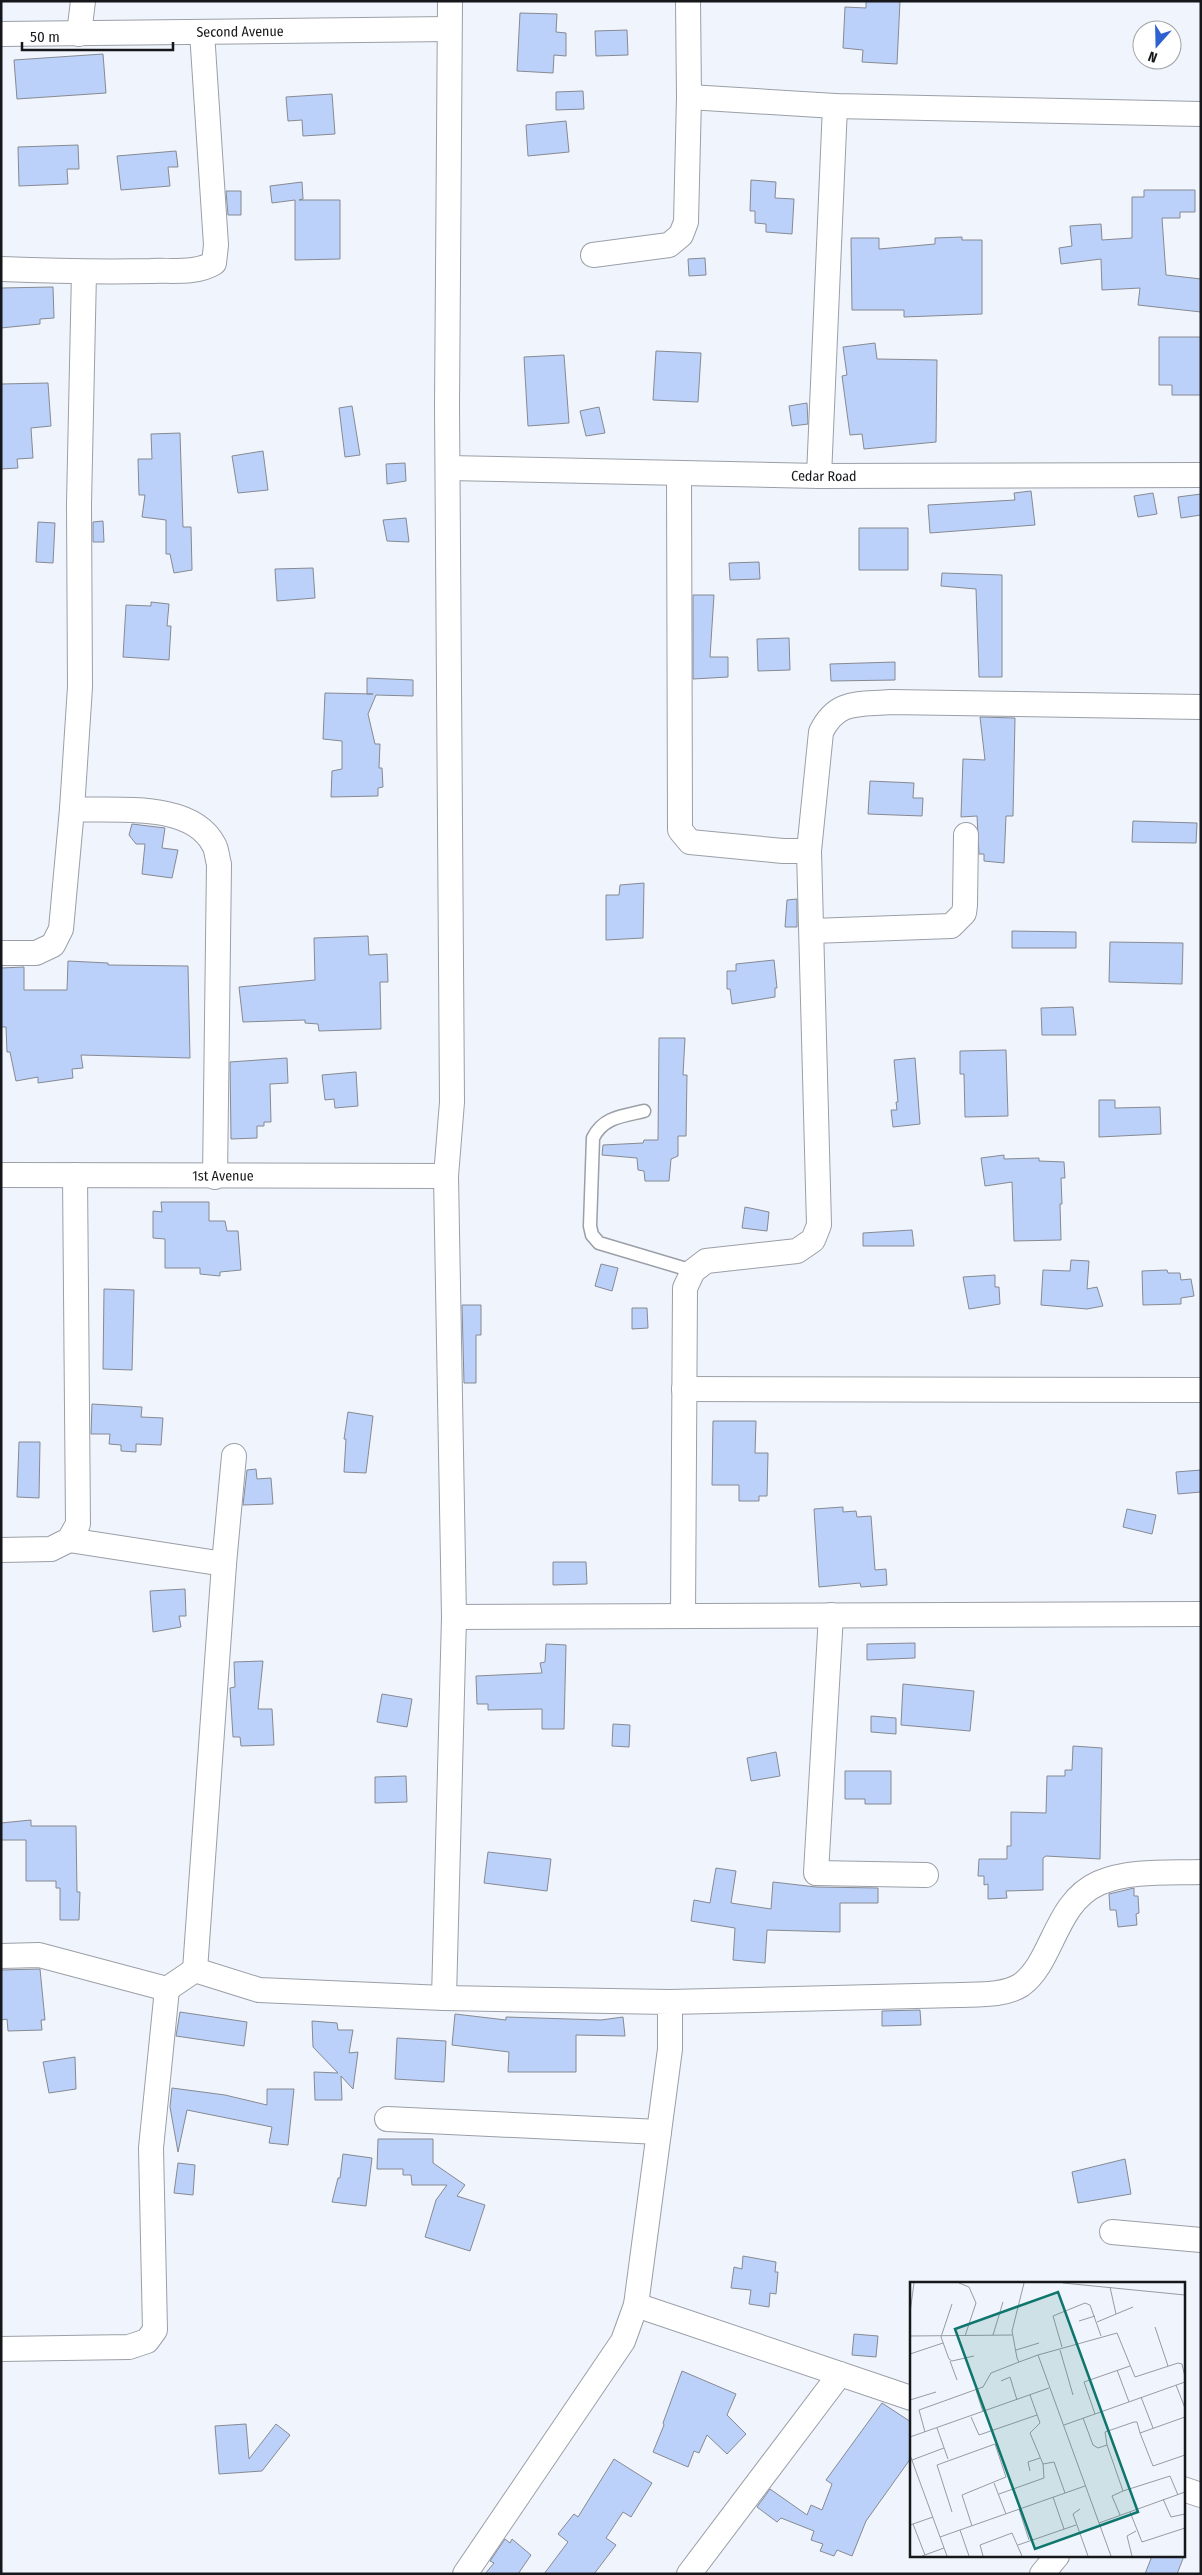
<svg xmlns="http://www.w3.org/2000/svg" width="1202" height="2575" viewBox="0 0 1202 2575" font-family="'Fira Sans Condensed',sans-serif">
<style>
.building{fill:#bcd1f9;stroke:#868a92}
.lines{fill:none;stroke-linecap:round;stroke-linejoin:round}
.lane-casing{stroke:#9b9fa7;stroke-width:15}
.street-casing{stroke:#9b9fa7;stroke-width:26}
.lane{stroke:#fff;stroke-width:12}
.street{stroke:#fff;stroke-width:24}
.labels{text-anchor:middle;dominant-baseline:central;stroke-width:4;stroke-linejoin:round;paint-order:stroke}
.street-label{font-size:14px;fill:#16171a;stroke:#fff}
.inset-road{fill:none;stroke:#989ca2;stroke-width:1}
.view{fill:#0f766e;fill-opacity:0.15;stroke:#0f766e;stroke-width:2.5}
.inset-edge{fill:none;stroke:#16171a;stroke-width:2.5}
</style>
<rect width="100%" height="100%" fill="#eff4fd"/>
<path class="building" d="M866 1H900L897 64 862 62 863 50 843 48 845 7 866 8Z
M520 13 557 14 556 32 566 33V56L554 55 553 73 517 71Z
M627 30 628 55 596 56 595 31Z
M103 54 106 93 17 99 14 60Z
M583 91 584 109 556 110V92Z
M332 94 335 134 303 136 302 120 288 121 286 97Z
M566 121 569 152 528 156 526 125Z
M78 145 79 169H67L68 184 19 186 18 147Z
M176 151 178 167H168L170 186 121 190 117 156Z
M751 180 776 182 775 198 794 199 792 234 766 232V224L755 223V211H750Z
M302 182 303 199 299 200H340V259L295 260V200L272 203 270 186Z
M1144 190H1195V212H1180V218H1162L1166 275 1201 279V312L1138 305 1140 288 1102 290 1101 259 1061 264 1059 248 1072 246 1070 226 1101 224 1102 240 1132 238V197H1144Z
M226 191H241V215H228Z
M962 237V240H982V314L904 317V310H852L851 238H879V249L935 244V238Z
M705 258 706 275 689 276 688 259Z
M53 287 54 318 40 319V324L1 328V288Z
M1159 337H1201V395H1172V385H1159Z
M875 343 877 359 937 360 936 442 864 449 862 434 850 435 842 376 847 375 843 347Z
M656 351 701 353 698 402 653 400Z
M564 355 569 423 528 426 524 357Z
M48 383 51 426 31 428 33 458 17 459 18 468 1 469V384Z
M807 403 808 424 792 426 789 406Z
M352 406 360 455 345 457 339 408Z
M599 407 605 433 586 436 580 411Z
M180 433 183 527H191L192 570 174 573 170 554H166V520L142 517 145 495H139L138 459H152L151 434Z
M263 451 268 490 238 493 232 456Z
M405 463 406 481 387 484 386 464Z
M1031 491 1035 525 930 533 928 505 1015 500 1014 493Z
M1153 493 1157 514 1138 517 1134 496Z
M1201 494V515L1181 518 1178 497Z
M406 518 409 542 387 541 383 520Z
M103 521 104 542H93V522Z
M38 522 55 523 53 563 36 562Z
M859 528H908V570H859Z
M759 562 760 579 730 580 729 563Z
M313 568 315 598 277 601 275 569Z
M942 573 1002 575V677H979L976 589 941 586Z
M693 595H714L710 657H728V677L693 679Z
M151 602 169 604 167 626H171L169 660 123 657 126 605 151 606Z
M789 638 790 670 758 671 757 639Z
M895 662V680L831 681 830 664Z
M367 678 413 680V696L376 695 368 714 375 744H380L379 768H382L383 787 378 788V796L331 797 332 771 342 769V741L323 739 325 693 373 694H367Z
M980 717 1015 718 1013 816H1006L1004 863 984 861V854H979L977 816 961 817 963 759 985 760Z
M870 781 914 783 913 798H923L922 816 868 814Z
M1133 821 1197 823 1196 843 1132 842Z
M132 824 165 828 162 848 178 850 172 878 142 874 145 844H136L129 835Z
M644 883 643 938 606 940V895H619L620 885Z
M797 899V927H785L787 900Z
M1012 931 1076 932V948H1012Z
M368 936 369 955 387 954 388 982H380L381 1029 319 1031 318 1024 305 1023V1020L243 1022 239 987 315 980 314 938Z
M1110 942 1183 943 1182 984 1109 982Z
M774 960 777 988H775V997L732 1004 730 989H727V971H736V964Z
M68 961 108 963V965L188 966 190 1058 81 1055 83 1068 72 1069 73 1078 38 1083V1077L16 1081 10 1052H7L6 1027H1V968L24 967V990H67Z
M1073 1007 1076 1035H1042L1041 1008Z
M659 1038H685L683 1075H687L686 1136H678V1156L671 1159 669 1181H645L644 1171 638 1170 637 1158 602 1155 603 1145 643 1143 644 1140H658Z
M1006 1050 1008 1116 965 1117 964 1074H960V1051Z
M287 1058 288 1083 270 1084 271 1122H264V1126H257V1138L231 1139 230 1062Z
M915 1058 920 1124 893 1127 891 1110H897L896 1102H898L894 1060Z
M356 1072 358 1106 335 1108 334 1099 325 1100 322 1075Z
M1099 1100H1115V1108L1160 1107 1161 1134 1099 1137Z
M1004 1155V1159L1039 1158V1161L1064 1162 1065 1178H1061L1062 1204H1060L1061 1240 1014 1241 1012 1182 985 1186 981 1158Z
M161 1202H209V1221H225L227 1231H238L241 1270 220 1272V1276L200 1274V1268H165V1239L153 1238V1211L162 1212Z
M745 1207 769 1212 767 1231 742 1228Z
M912 1230 914 1246H863V1233Z
M1071 1260 1089 1261 1087 1289 1097 1287 1103 1306 1087 1309 1041 1305 1043 1270 1070 1271Z
M601 1264 618 1268 612 1291 595 1286Z
M1167 1270 1168 1273H1180L1181 1280 1191 1279 1194 1296 1181 1298V1304L1143 1305 1142 1271Z
M995 1275V1287H999L1000 1304 969 1309 963 1277Z
M104 1289 134 1290 132 1370 103 1369Z
M462 1305H481V1335H476V1383H464Z
M632 1308H647L648 1328 632 1329Z
M92 1404 142 1407 141 1417 163 1418 161 1445 136 1444V1452L121 1451V1445L109 1444 110 1434H91Z
M348 1412 373 1416 366 1473 344 1472 346 1439H344Z
M713 1421H756L755 1453H768L767 1496H759V1501H739V1485H712Z
M19 1442H40L39 1498 17 1497Z
M256 1469 257 1479 271 1478 273 1504 243 1505 247 1470Z
M1201 1470V1492L1178 1494 1176 1472Z
M843 1507V1512L856 1511 857 1517 871 1516 875 1570 886 1569 887 1585 861 1587 860 1583 819 1587 814 1509Z
M1127 1509 1156 1515 1152 1534 1123 1527Z
M553 1562H586L587 1584 553 1585Z
M185 1589 186 1616H179L181 1627 153 1632 150 1591Z
M915 1643V1658L867 1660V1644Z
M546 1644 566 1645 564 1729H542V1709L488 1710V1704H477L476 1676 542 1673 540 1663 545 1662Z
M263 1661 258 1709H272L274 1745 241 1746 240 1737H233L230 1688 235 1687 234 1662Z
M903 1684 974 1691 970 1731 901 1725Z
M382 1694 412 1699 407 1727 377 1722Z
M871 1716 896 1718V1734L871 1732Z
M613 1724 630 1725 629 1747 612 1746Z
M1073 1746 1102 1748 1100 1859 1046 1856 1043 1858V1890L1006 1891 1007 1898 988 1899V1884L984 1885V1876H978L979 1859H1007V1846H1011V1812L1046 1813 1047 1776H1065V1770H1072Z
M776 1752 780 1776 751 1781 747 1758Z
M845 1771H891V1804H865V1799H845Z
M406 1776 407 1802 375 1803V1777Z
M31 1820V1826H76L77 1892H80L79 1920H60V1888H56V1881H26V1840H1V1823Z
M488 1852 551 1859 547 1891 484 1883Z
M716 1868 736 1871 731 1903 771 1909 773 1882 816 1887 878 1888V1903H840V1932L767 1930 765 1963 733 1960 735 1928 691 1921 694 1900 710 1903Z
M1134 1888V1896H1138L1139 1913 1136 1914 1137 1925 1118 1927 1116 1910H1110L1109 1894Z
M40 1969 45 2020H41L42 2030 8 2031 7 2019 1 2020V1970Z
M920 2010 921 2025 882 2026V2011Z
M180 2012 247 2022 244 2046 176 2036Z
M455 2014 506 2020V2017L601 2020 623 2017 625 2036 576 2035V2072H508L509 2052 452 2045Z
M312 2021 337 2023 338 2030H353L349 2053 358 2052 353 2089 341 2076 342 2100H315L314 2072 338 2073 313 2047Z
M397 2038 446 2041 444 2082 395 2079Z
M75 2057 76 2089 49 2093 43 2062Z
M172 2088 225 2095 267 2105V2089H294L288 2145 269 2143 272 2127 187 2110 178 2152 170 2107Z
M378 2139H433V2163L465 2185 457 2196 485 2205 470 2251 425 2237 436 2200 447 2185H412L411 2175H403V2169H377Z
M343 2154 372 2158 366 2206 332 2202 338 2178H340Z
M1125 2159 1131 2194 1078 2203 1072 2172Z
M178 2163 195 2165 193 2195 174 2193Z
M743 2256 776 2262 775 2272H778L776 2294 770 2293 769 2307 749 2304 751 2290 731 2288 734 2267 742 2269Z
M854 2334 878 2336 876 2357 852 2355Z
M682 2371 736 2394 727 2415 746 2434 727 2454 707 2435 699 2453 694 2451 688 2467 653 2452 664 2425 663 2423Z
M882 2403 911 2422V2458L866 2521 852 2556 837 2550 834 2556 820 2551 823 2544 811 2540 814 2531 781 2518 777 2522 757 2507 770 2489 807 2515 811 2505 822 2510 832 2484 826 2480Z
M246 2424 249 2459 276 2424 290 2435 262 2471 219 2474 215 2426Z
M614 2459 652 2483 631 2517 623 2512 606 2538 616 2545 594 2574H544L568 2542 558 2534 574 2514 578 2517Z
M505 2539 510 2543 512 2539 531 2555 518 2574H485L494 2563 490 2561Z
M1152 2556H1184L1177 2574H1145Z"/>
<g class="lines">
<defs>
<path id="lane" d="M644 1111C623 1116 603 1117 593 1138L590 1226 592 1235 599 1243 693 1271"/>
<g id="street">
<path d="M450 1 447 407 452 1102 446 1176 454 1617 444 1998 670 2002V2049L636 2305 623 2341 465 2574"/>
<path id="s1" d="M1 34 449 29"/>
<path d="M79 34 83 1"/>
<path d="M689 97 835 106 1201 114"/>
<path d="M593 255 669 245 681 235 686 222 689 97 688 1"/>
<path d="M1 269C51 271 101 272 151 271 171 270 196 274 214 263L216 245 202 32"/>
<path id="s2" d="M448 468 819 476 1201 475"/>
<path d="M679 474 680 830 690 842 783 851H809L819 1225 813 1240 797 1251 706 1261 693 1271 685 1288 683 1616"/>
<path d="M819 476 835 106"/>
<path d="M72 809 80 687 79 504 84 272"/>
<path d="M809 851 821 732C837 699 859 705 891 702L1201 707"/>
<path d="M812 931 951 926 964 913 965 905 966 835"/>
<path d="M1 953H36L53 945 61 929 72 809C113 812 191 800 214 845 217 850 217 858 219 864L215 1177"/>
<path id="s3" d="M1 1175 446 1176"/>
<path d="M684 1389 1201 1390"/>
<path d="M69 1540 224 1564"/>
<path d="M1 1550 51 1549 69 1540 78 1524 75 1175"/>
<path d="M831 1615 816 1873 926 1875"/>
<path d="M454 1617 1201 1614"/>
<path d="M1 1956 39 1955 167 1989 195 1970 259 1990 444 1998"/>
<path d="M195 1970 224 1564 234 1456"/>
<path d="M670 2002 957 1995C977 1994 1004 1996 1021 1985 1054 1961 1054 1903 1099 1883 1130 1870 1168 1873 1201 1872"/>
<path d="M387 2119 659 2132"/>
<path d="M1112 2232 1201 2240"/>
<path d="M636 2305 911 2398"/>
<path d="M1 2349 129 2347 147 2341 155 2330 151 2148 167 1989"/>
<path d="M1183 2489 1201 2495"/>
<path d="M689 2574 840 2374"/>
<path d="M1042 2574 1057 2556"/>
</g>
</defs>
<use href="#lane" class="lane-casing"/>
<use href="#street" class="street-casing"/>
<use href="#lane" class="lane"/>
<use href="#street" class="street"/>
</g>
<g class="labels">
<g class="street-label">
<text stroke="none"><textPath href="#s1" startOffset="239">Second Avenue</textPath></text>
<text stroke="none"><textPath href="#s2" startOffset="376">Cedar Road</textPath></text>
<text stroke="none"><textPath href="#s3" startOffset="222">1st Avenue</textPath></text>
</g>
</g>
<g transform="translate(910 2282)">
<rect width="275" height="275" fill="#eff4fd"/>
<path class="inset-road" d="M49 1 59 5 66 21 55 54M114 1 102 49 107 76 109 80 128 73 201 274M153 1 275 13M200 5 206 32M42 22 31 55 39 77 42 79 64 74M0 31 4 1M169 39 185 34M187 40 223 25M245 45 258 84M83 53 93 20M0 54 102 53M152 65 143 34 175 21 180 23 191 54M106 68 129 61M150 68 163 113M0 72 33 61M128 73 207 51 225 95 268 81 272 82 275 95M40 79 47 98M207 88 219 120M91 99 100 95 107 118M266 103 275 126M66 108 73 130M120 113 130 141 120 151 133 182 144 180 155 211M231 115 243 146M0 118 26 110M185 132 174 100 220 84M61 135 69 153 127 133M173 136 183 163 188 166 197 163 195 150 224 140H227L230 151 275 135M154 143 275 100M27 146 38 177M15 150 9 128 73 105 81 91 109 80M230 151 243 184 275 173M0 155 139 106M197 163 213 209M0 173 37 274M2 178 34 166M120 189 118 180 130 176M84 201 96 232M89 212 134 196 133 182M143 215 154 247M253 217 261 235 275 232M109 227 119 258M170 227 163 232 178 274M42 230 27 183 85 162 96 195 52 213 62 244M220 230 232 260 275 246M210 233 202 214 213 209 260 194 268 213M189 241 275 210M3 242 15 273M0 243 23 235M50 248 59 274M30 255 175 204M108 263 166 243M12 274 34 266M73 274 70 263 102 251 112 274M222 274 217 254 226 249"/>
<path class="view" d="M148 10 228 230 125 267 45 47Z"/>
<rect width="275" height="275" class="inset-edge"/>
</g>
<rect width="1202" height="2575" fill="none" stroke="#16171a" stroke-width="5"/>
<g transform="translate(1157 45) rotate(200)"><circle r="24" fill="#ffffff" stroke="#a2a2a3"/>
<path d="M0-4L9 19L0 12L-9 19Z" fill="#2d61cf"/>
<text y="-8" font-size="14" font-weight="bold" text-anchor="middle" fill="#16171a">N</text>
</g>
<path d="M22 42v8h151v-8" fill="none" stroke="#16171a" stroke-width="2.5"/>
<text x="30" y="42" font-size="15" fill="#16171a" stroke="#ffffff" stroke-width="4" paint-order="stroke">50 m</text>
</svg>
